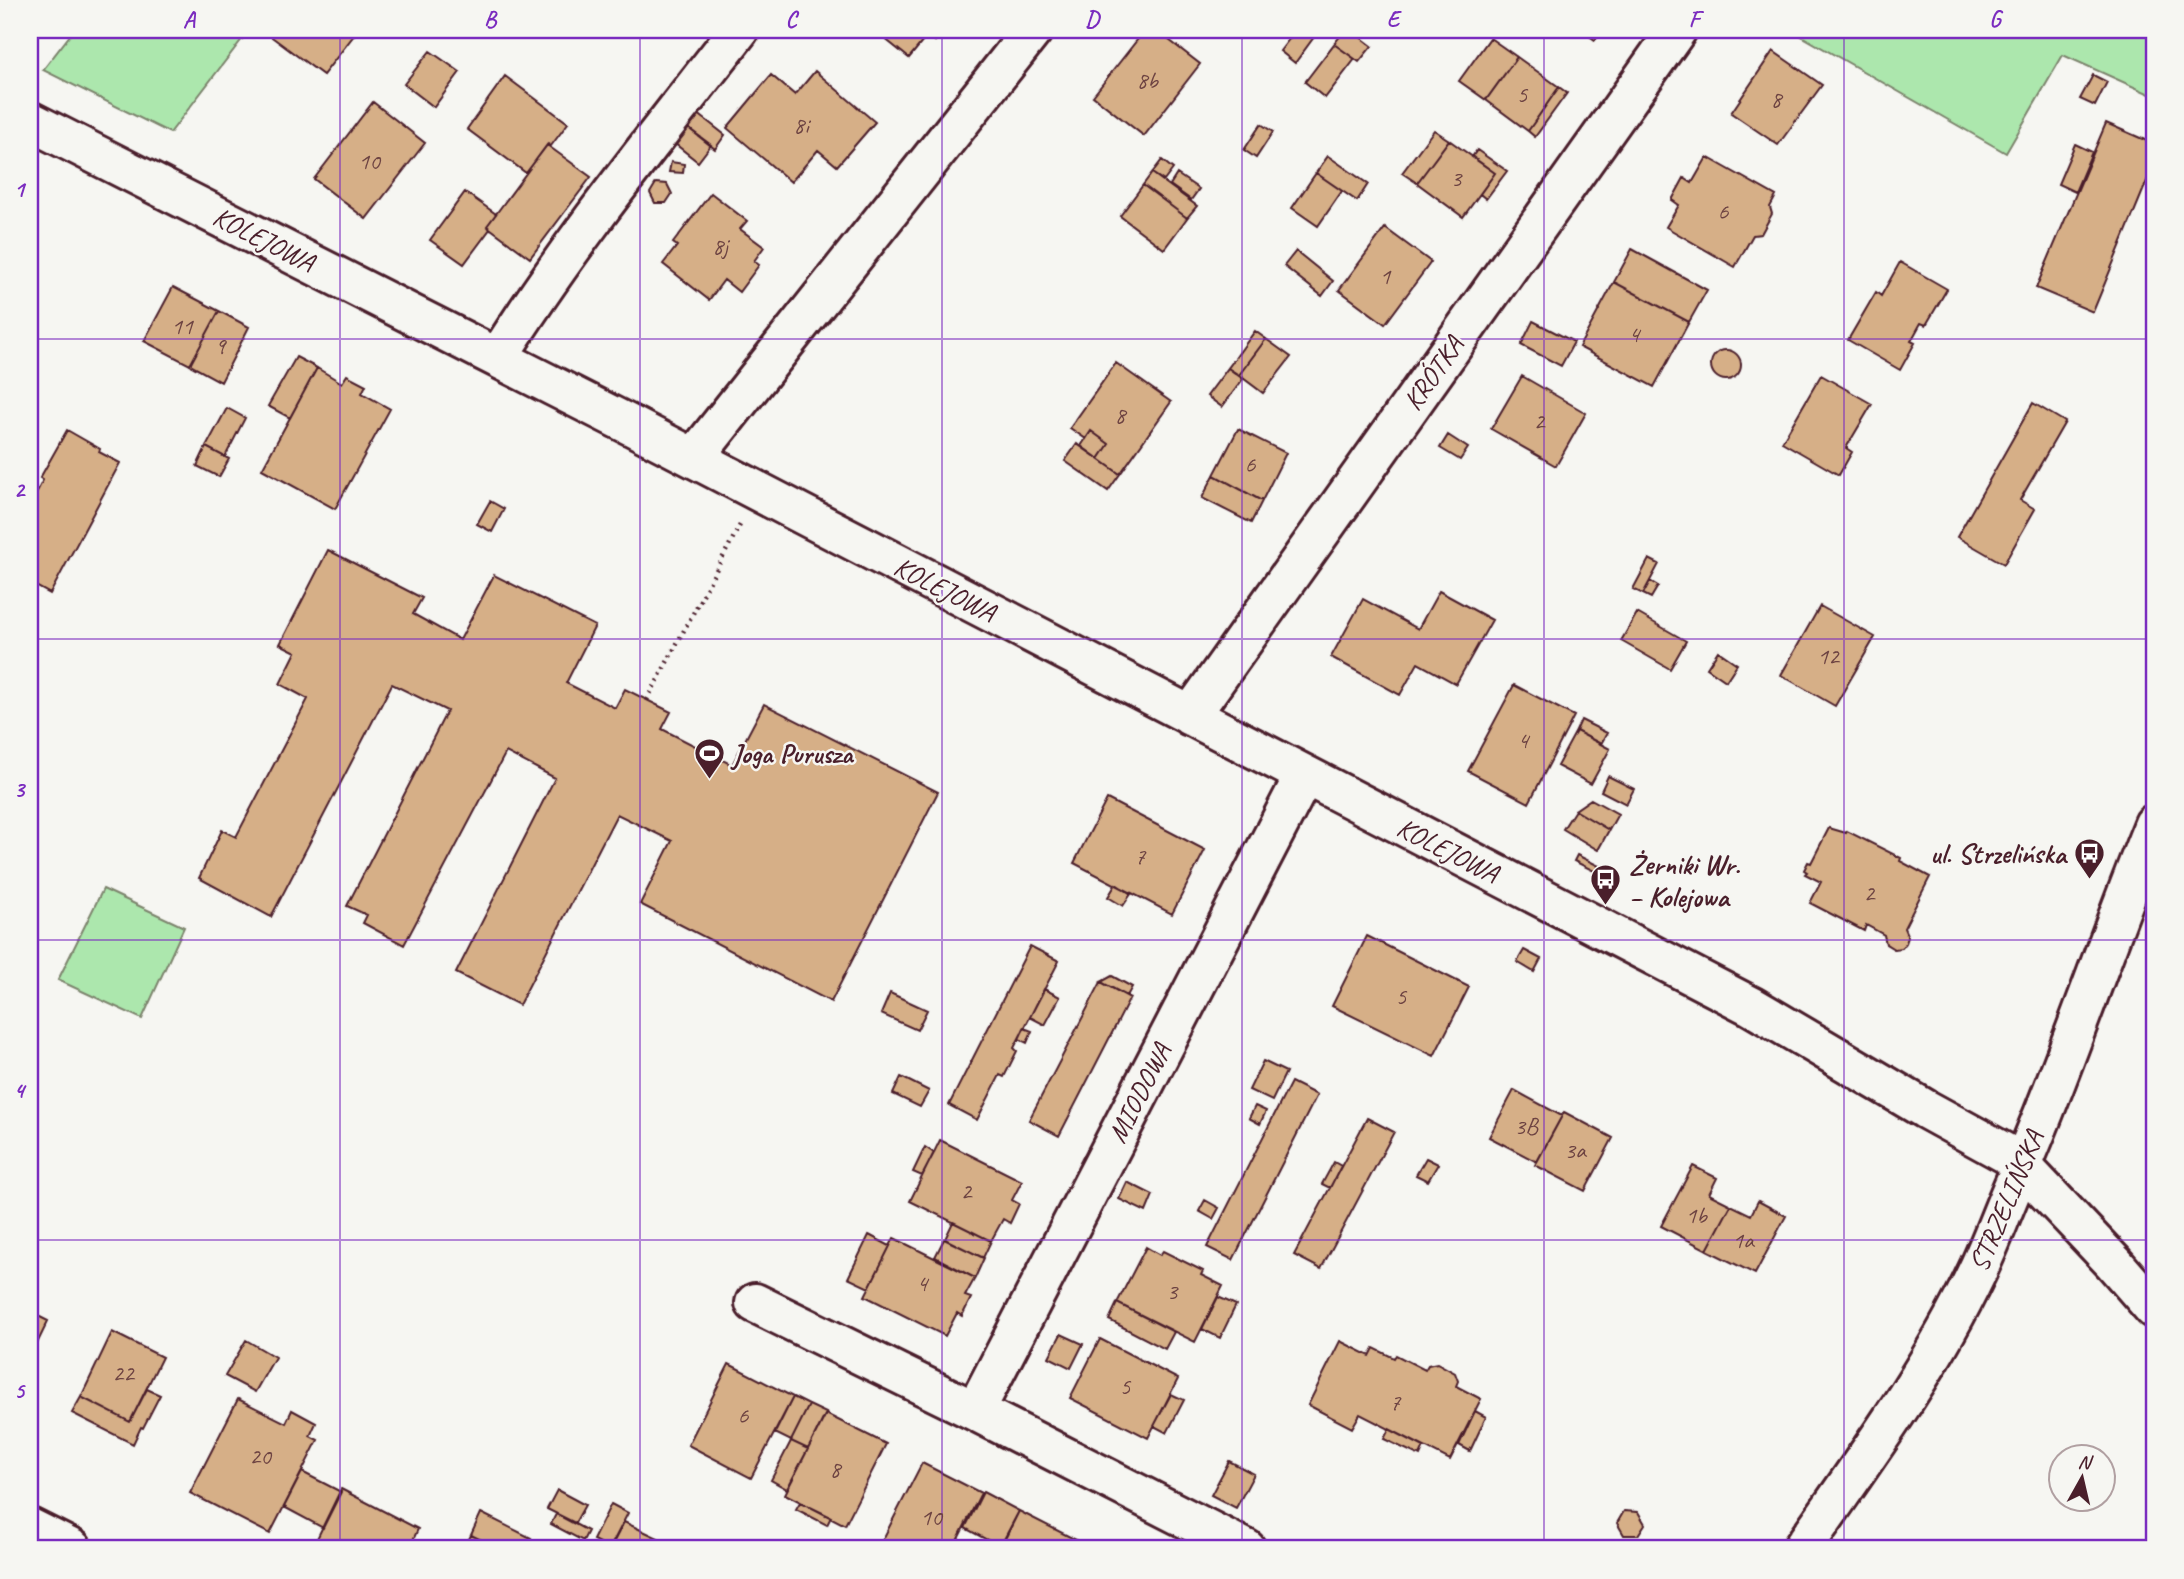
<svg xmlns="http://www.w3.org/2000/svg" width="2184" height="1579" viewBox="0 0 2184 1579" font-family="Caveat,sans-serif">
<style>
.green{fill:#ace7ad;stroke:#7b836c;stroke-width:2}
.building{fill:#d6af87;stroke:#4a1f2b;stroke-width:2}
.lines{fill:none;stroke-linecap:round;stroke-linejoin:round}
.minor-casing{stroke:#4a1f2b;stroke-width:44}
.major-casing{stroke:#4a1f2b;stroke-width:44}
.path{stroke:#4a1f2b;stroke-width:4.5;stroke-dasharray:2 5;stroke-linecap:butt}
.minor{stroke:#f6f6f2;stroke-width:38}
.major{stroke:#f6f6f2;stroke-width:38}
.grid{fill:none;stroke:#7b2cbf;stroke-width:2;stroke-opacity:0.55}
.labels{text-anchor:middle;dominant-baseline:central;stroke-width:5;stroke-linejoin:round;paint-order:stroke}
.number-label{font-size:24px;fill:#6d4342}
.street-label{font-size:28px;fill:#4a1f2b;stroke:#f6f6f2}
.poi-label{font-size:28px;font-weight:bold;fill:#4a1f2b;stroke:#f6f6f2;text-anchor:start}
.neatline{fill:none;stroke:#7b2cbf;stroke-width:2.5}
.grid-label{font-size:23px;text-anchor:middle;font-weight:bold;fill:#7b2cbf}
</style>
<rect width="100%" height="100%" fill="#f6f6f2"/>
<filter id="ink" filterUnits="userSpaceOnUse"><feTurbulence type="fractalNoise" baseFrequency=".0143" numOctaves="2"/><feDisplacementMap in="SourceGraphic" scale="14" xChannelSelector="R" yChannelSelector="G"/><feConvolveMatrix kernelMatrix="1 2 1 2 8 2 1 2 1" color-interpolation-filters="sRGB"/></filter>
<g filter="url(#ink)">
<path class="green" d="M74 30H249L170 133 43 70Z
M1791 30H2154V96L2063 55 2006 153Z
M103 889 184 927 142 1019 58 980Z"/>
<path class="building" d="M267 30H358L323 75 265 32Z
M874 30H944L935 41 928 35 909 58Z
M1145 30H1156L1200 64 1144 136 1093 96Z
M1296 30H1303L1314 37 1295 63 1280 51Z
M1345 30H1351L1372 46 1359 62 1334 44Z
M1581 30H1602L1595 40Z
M1490 38 1517 57 1486 100 1459 81Z
M1334 44 1355 59 1325 98 1305 82Z
M430 51 460 72 434 107 404 84Z
M1773 51 1822 85 1778 145 1731 113Z
M1517 57 1559 87 1528 131 1486 100Z
M815 71 875 122 837 166 818 150 791 182 727 128 771 75 795 95Z
M2093 75 2107 82 2095 106 2080 99Z
M505 76 568 123 551 146 548 144 526 173 467 129Z
M1559 87 1567 93 1535 137 1528 131Z
M373 102 425 143 366 219 314 179Z
M697 113 725 135 715 149 687 127Z
M2106 123 2154 144V164L2093 312 2036 288Z
M1261 124 1273 132 1256 158 1244 150Z
M687 127 711 145 698 162 674 143Z
M1434 130 1449 140 1417 183 1402 173Z
M1449 140 1495 173 1463 217 1417 183Z
M2075 144 2092 152 2075 192 2058 184Z
M547 145 591 177 530 258 487 226Z
M1477 150 1507 171 1486 199 1480 194 1495 173 1472 157Z
M1328 156 1368 184 1357 201 1316 173Z
M1707 157 1776 196 1770 207 1772 214 1761 234 1753 235 1735 267 1666 227 1679 205 1672 200 1684 178 1692 183Z
M1162 160 1173 169 1164 181 1152 173Z
M671 162 684 164 683 173 669 172Z
M1152 173 1197 206 1187 218 1143 185Z
M1316 173 1342 191 1318 226 1292 208Z
M1177 174 1199 189 1191 200 1170 185Z
M656 183 667 184 672 194 666 203H655L650 193Z
M1143 185 1187 218 1164 249 1120 216Z
M465 192 496 214 487 226 490 229 464 264 430 240Z
M711 193 747 221 740 229 764 247 754 261 759 265 739 292 724 280 709 300 663 264 677 246 673 243Z
M1385 228 1431 262 1385 324 1339 290Z
M1632 249 1707 290 1689 322 1614 282Z
M1296 251 1333 281 1322 296 1284 266Z
M1900 262 1947 289 1926 325 1921 323 1911 341 1915 343 1900 370 1848 340 1876 292 1881 296Z
M1614 282 1689 322 1654 387 1579 347Z
M173 287 219 311 190 365 144 341Z
M219 311 249 327 221 382 190 365Z
M1533 321 1574 342 1561 366 1521 345Z
M1255 331 1266 339 1239 375 1228 368Z
M1266 339 1291 357 1263 393 1239 375Z
M1711 365a15 15 0 1 1 30 0a15 15 0 1 1-30 0Z
M296 357 317 368 290 418 268 406Z
M1116 363 1171 402 1120 474 1099 459 1109 444 1091 431 1086 439 1070 428Z
M317 368 342 383 347 375 366 385 362 393 390 409 335 509 262 469Z
M1228 368 1243 379 1222 407 1207 396Z
M1821 375 1872 404 1846 448 1852 452 1839 475 1782 442Z
M1522 376 1586 413 1556 466 1491 429Z
M2033 403 2065 422 2020 500 2035 509 2004 564 1957 537Z
M227 408 245 418 225 457 206 447Z
M1238 429 1286 453 1262 501 1214 475Z
M67 430 100 449 99 452 120 463 50 594 30 583V505L43 480 40 478Z
M1091 431 1109 444 1099 459 1081 446Z
M1448 435 1468 448 1460 460 1440 448Z
M1077 444 1120 474 1108 491 1065 461Z
M206 447 229 459 219 477 197 466Z
M1214 475 1262 501 1251 523 1202 498Z
M490 501 504 509 492 532 477 524Z
M328 550 422 598 413 614 460 640 494 575 595 626 566 683 615 708 625 689 671 712 662 729 732 765 764 704 938 792 831 1002 640 904 672 841 617 814 519 1005 456 973 555 778 506 752 404 945 363 923 367 915 347 906 447 711 392 684 271 917 199 878 222 830 236 837 308 699 280 684 296 652 280 644Z
M1649 559 1659 564 1643 594 1633 589Z
M1650 581 1658 586 1651 598 1643 594Z
M1439 591 1492 620 1456 684 1418 663 1400 695 1331 657 1363 599 1418 629Z
M1820 606 1875 637 1835 706 1781 675Z
M1637 613 1686 641 1670 669 1621 641Z
M1718 651 1737 664 1726 681 1707 668Z
M1514 685 1574 716 1529 803 1468 771Z
M1581 720 1607 733 1601 744 1576 731Z
M1576 731 1610 749 1591 784 1557 766Z
M1608 776 1634 789 1626 804 1601 791Z
M1107 799 1205 850 1172 914 1074 863Z
M1591 799 1618 814 1609 830 1575 810Z
M1575 810 1609 830 1598 850 1563 829Z
M1829 828 1846 833 1847 831 1901 858 1900 861 1930 877 1904 928 1908 937 1906 943 1902 948 1894 949 1886 944 1884 935 1866 925 1864 931 1810 903 1821 882 1805 874 1807 872 1804 870 1808 862 1811 863Z
M1577 855 1599 866 1596 872 1574 861Z
M1116 884 1131 894 1123 906 1108 897Z
M1367 936 1469 987 1434 1056 1332 1006Z
M1030 946 1059 961 1014 1048 1017 1051 1004 1077 1000 1075 977 1120 949 1105Z
M1524 950 1541 959 1534 972 1517 962Z
M1112 976 1132 987 1127 996 1101 982Z
M1101 982 1130 998 1059 1136 1029 1120Z
M1044 989 1060 997 1045 1025 1030 1017Z
M890 993 927 1010 917 1030 881 1014Z
M1024 1028 1032 1031 1027 1043 1019 1039Z
M1263 1061 1286 1072 1272 1101 1249 1090Z
M901 1077 929 1091 920 1107 893 1094Z
M1291 1082 1317 1095 1233 1260 1207 1247Z
M1514 1090 1562 1116 1537 1162 1489 1137Z
M1255 1106 1266 1111 1260 1124 1249 1118Z
M1564 1112 1613 1138 1585 1191 1535 1165Z
M1367 1118 1394 1132 1321 1269 1294 1255Z
M940 1140 1022 1181 1012 1200 1019 1204 1010 1223 1003 1219 991 1241 910 1201Z
M925 1147 934 1153 922 1176 913 1172Z
M1426 1158 1438 1164 1428 1181 1416 1175Z
M1334 1162 1341 1166 1330 1188 1322 1184Z
M1693 1166 1717 1178 1709 1194 1731 1205 1707 1250 1661 1226Z
M1127 1182 1153 1195 1146 1212 1119 1199Z
M1205 1200 1219 1208 1213 1219 1199 1211Z
M1758 1201 1786 1216 1755 1274 1707 1250 1731 1205 1751 1215Z
M953 1222 991 1241 983 1258 945 1239Z
M869 1235 890 1246 869 1288 848 1278Z
M894 1238 975 1278 965 1296 971 1298 962 1316 957 1313 945 1336 865 1296Z
M944 1239 984 1258 975 1278 935 1257Z
M1146 1247 1160 1255 1163 1251 1203 1271 1201 1275 1223 1286 1195 1342 1117 1303Z
M1218 1297 1236 1305 1220 1338 1202 1329Z
M1117 1303 1174 1332 1165 1349 1109 1320Z
M30 1312 48 1321 30 1358Z
M112 1332 162 1357 130 1422 81 1397Z
M1061 1334 1083 1344 1071 1368 1049 1357Z
M1100 1339 1178 1379 1148 1438 1070 1398Z
M246 1340 275 1357 255 1392 225 1376Z
M1340 1341 1370 1356 1374 1348 1394 1358 1396 1355 1425 1370 1428 1365 1437 1363 1455 1373 1458 1381 1456 1386 1481 1399 1450 1460 1360 1414 1352 1428 1308 1405Z
M729 1364 793 1397 751 1478 688 1445Z
M147 1389 160 1395 143 1428 141 1427 133 1444 72 1413 81 1397 130 1422Z
M1171 1394 1184 1400 1167 1433 1154 1426Z
M793 1397 809 1405 791 1441 775 1433Z
M238 1399 286 1423 292 1410 316 1423 310 1436 318 1440 270 1534 190 1493Z
M809 1405 826 1413 808 1449 791 1441Z
M1475 1411 1486 1417 1470 1451 1459 1445Z
M826 1414 886 1444 845 1525 785 1494Z
M1389 1429 1424 1447 1420 1456 1384 1439Z
M791 1441 808 1449 787 1489 771 1480Z
M1229 1461 1254 1474 1236 1508 1211 1495Z
M922 1463 981 1493 953 1549H898L882 1541Z
M302 1472 341 1492 323 1528 284 1507Z
M341 1489 418 1529 409 1549H312Z
M557 1490 585 1505 575 1523 547 1509Z
M983 1492 1019 1511 1000 1547 965 1528Z
M800 1502 831 1517 827 1525 796 1509Z
M611 1504 628 1513 610 1548 593 1540Z
M1019 1511 1078 1541 1074 1549H1000Z
M1624 1511 1638 1512 1645 1524 1638 1535H1624L1617 1523Z
M481 1513 531 1538 525 1549H500L471 1535Z
M556 1514 588 1531 583 1541 551 1524Z
M624 1522 658 1538 652 1549H610Z
M471 1535 500 1549H464Z"/>
<g class="lines">
<defs>
<path id="minor" d="M30 121 630 425 1751 1006 1925 1109 2007 1154 2022 1166 2114 1263 2154 1309
M498 357C570 242 656 137 739 30
M694 458 1033 30
M1190 716 1677 30
M755 1303 975 1411 1246 1549
M975 1411 1304 776
M30 1528 72 1549"/>
<path id="major" d="M1802 1549C1864 1460 1930 1371 1977 1272 1990 1245 2000 1217 2012 1189 2064 1070 2105 945 2154 824"/>
</defs>
<use href="#minor" class="minor-casing"/>
<use href="#major" class="major-casing"/>
<path class="path" d="M647 700 740 525"/>
<use href="#minor" class="minor"/>
<use href="#major" class="major"/>
</g>
</g>
<path class="grid" d="M340 30V1549M640 30V1549M942 30V1549M1242 30V1549M1544 30V1549M1844 30V1549M30 339H2154M30 639H2154M30 940H2154M30 1240H2154"/>
<defs>
<symbol id="stadium-pin" viewBox="-11 -11 22 30"><path d="M0 17L-7.5 6A9.5 9.5 0 1 1 7.5 6Z" fill="#4a1f2b" stroke="#f6f6f2"/><path d="M0-5a6.5 5 0 1 0 0 10a6.5 5 0 1 0 0-10ZM-3.5-1.8h7v3.6h-7Z" fill="#fff"/></symbol>
<symbol id="bus-pin" viewBox="-11 -11 22 30"><path d="M0 17L-7.5 6A9.5 9.5 0 1 1 7.5 6Z" fill="#4a1f2b" stroke="#f6f6f2"/><path d="M-5-6H5V4H4V6H2V4H-2V6H-4V4H-5ZM-3.5-4V0h7V-4ZM-3.5 1.2v1.5H-2V1.2ZM2 1.2v1.5H3.5V1.2Z" fill="#fff"/></symbol>
</defs>
<g fill-rule="evenodd">
<use href="#stadium-pin" x="692" y="736" width="35" height="47"/>
<use href="#bus-pin" x="2072" y="836" width="35" height="47"/>
<use href="#bus-pin" x="1588" y="862" width="35" height="47"/>
</g>
<g class="labels">
<g class="number-label">
<text x="1147" y="80">8b</text>
<text x="1522" y="94">5</text>
<text x="1776" y="99">8</text>
<text x="801" y="125">8i</text>
<text x="369" y="161">10</text>
<text x="1456" y="178">3</text>
<text x="1723" y="211">6</text>
<text x="720" y="246">8j</text>
<text x="1385" y="276">1</text>
<text x="182" y="326">11</text>
<text x="1634" y="334">4</text>
<text x="220" y="346">9</text>
<text x="1120" y="415">8</text>
<text x="1539" y="421">2</text>
<text x="1250" y="464">6</text>
<text x="1828" y="656">12</text>
<text x="1523" y="740">4</text>
<text x="1140" y="856">7</text>
<text x="1869" y="893">2</text>
<text x="1401" y="996">5</text>
<text x="1526" y="1126">3B</text>
<text x="1575" y="1150">3a</text>
<text x="966" y="1191">2</text>
<text x="1696" y="1215">1b</text>
<text x="1743" y="1240">1a</text>
<text x="922" y="1283">4</text>
<text x="1172" y="1291">3</text>
<text x="123" y="1373">22</text>
<text x="1125" y="1386">5</text>
<text x="1395" y="1402">7</text>
<text x="743" y="1415">6</text>
<text x="260" y="1456">20</text>
<text x="835" y="1469">8</text>
<text x="931" y="1517">10</text>
</g>
<g class="street-label">
<text transform="translate(264 239) rotate(27)">KOLEJOWA</text>
<text transform="translate(1433 373) rotate(-55)">KRÓTKA</text>
<text transform="translate(945 589) rotate(27)">KOLEJOWA</text>
<text transform="translate(1448 850) rotate(27)">KOLEJOWA</text>
<text transform="translate(1139 1093) rotate(-63)">MIODOWA</text>
<text transform="translate(2006 1201) rotate(-67)">STRZELIŃSKA</text>
</g>
<g class="poi-label">
<text x="732" y="753">Joga Purusza</text>
<text x="2066" y="853" text-anchor="end">ul. Strzelińska</text>
<text x="1629" y="864">Żerniki Wr.<tspan x="1629" dy="32">– Kolejowa</tspan></text>
</g>
</g>
<rect width="2184" height="1579" fill="none" stroke="#f6f6f2" stroke-width="77"/>
<g transform="translate(2082 1478) rotate(8)"><circle r="33" fill="#f6f6f2" stroke="#b1a0a2" stroke-width="2"/>
<path d="M0-5L12 26L0 18L-12 26Z" fill="#4a1f2b"/>
<text y="-10" font-size="19" font-weight="bold" text-anchor="middle" fill="#4a1f2b">N</text>
</g>
<rect x="38" y="38" width="2108" height="1502" class="neatline"/>
<g class="grid-label">
<text x="189" y="27">A</text>
<text x="490" y="27">B</text>
<text x="791" y="27">C</text>
<text x="1092" y="27">D</text>
<text x="1393" y="27">E</text>
<text x="1694" y="27">F</text>
<text x="1995" y="27">G</text>
<text x="19" y="197">1</text>
<text x="19" y="497">2</text>
<text x="19" y="797">3</text>
<text x="19" y="1098">4</text>
<text x="19" y="1398">5</text>
</g>
</svg>
